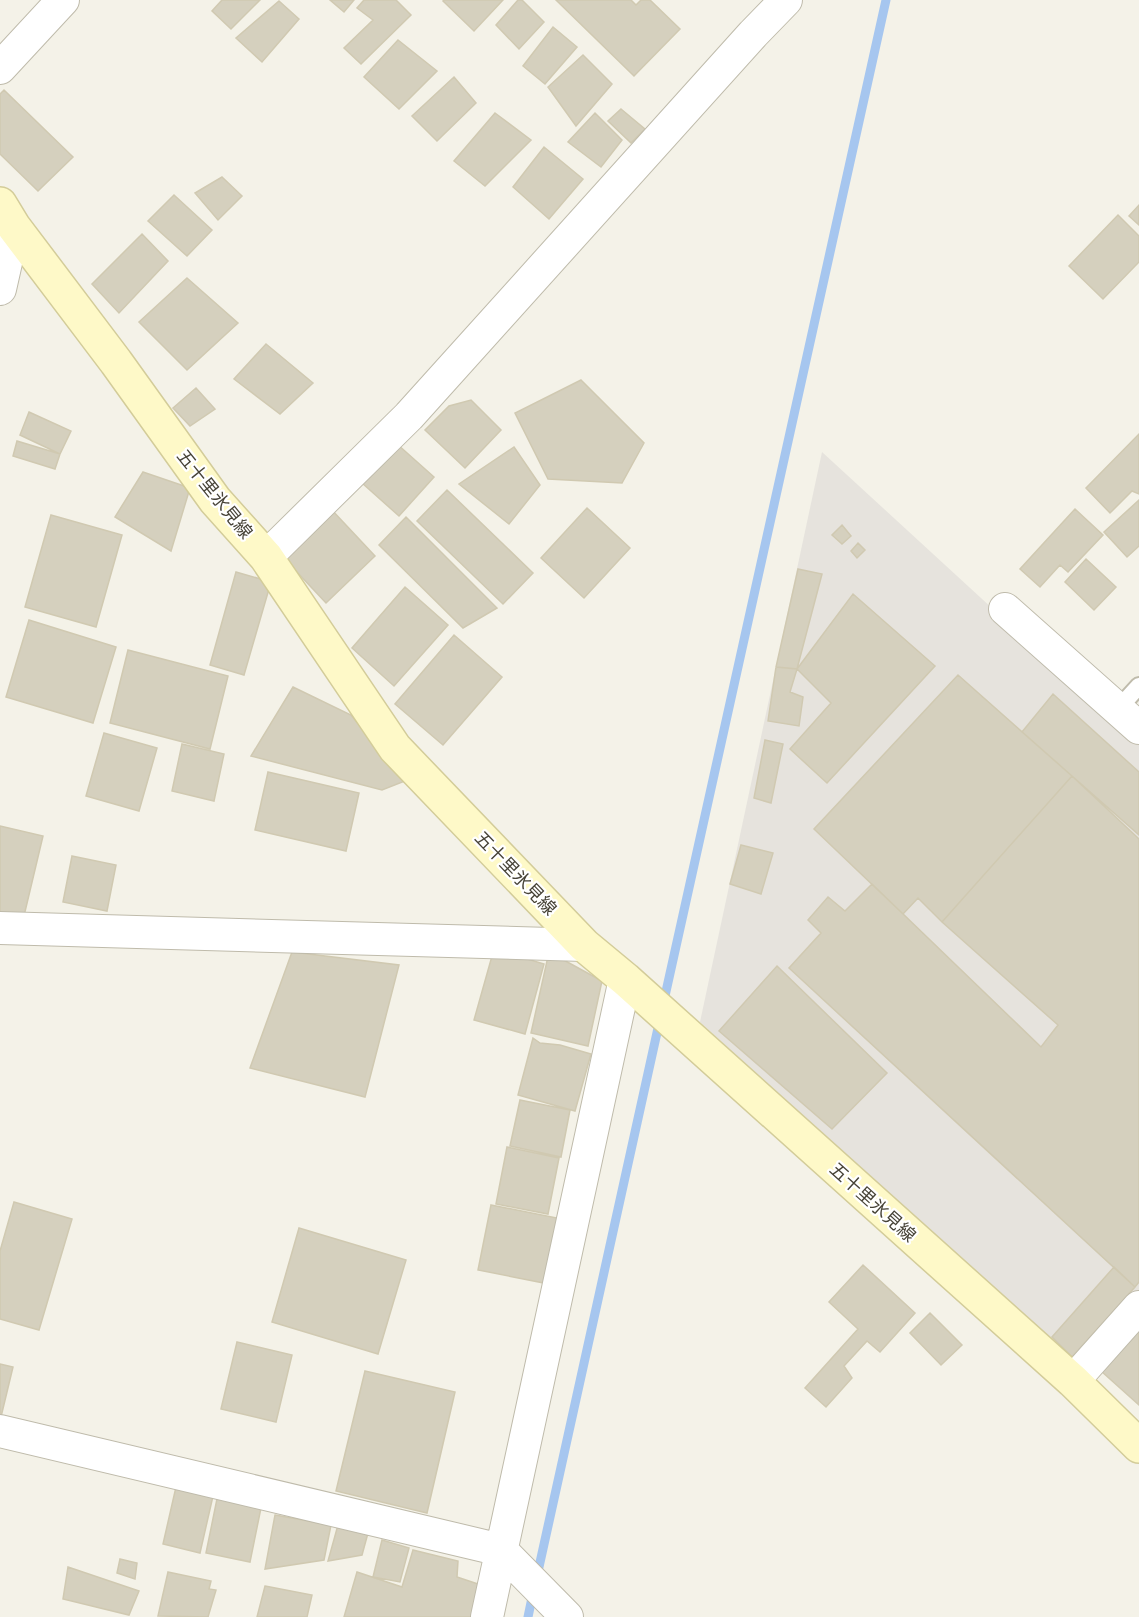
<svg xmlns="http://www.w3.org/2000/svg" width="1139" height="1617" viewBox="0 0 1139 1617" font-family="Poppins,'Noto Sans JP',sans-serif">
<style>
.industrial{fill:#e6e3dd}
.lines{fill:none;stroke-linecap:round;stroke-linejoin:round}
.stream{stroke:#a6c6ef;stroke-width:9}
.building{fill:#d5d0be;stroke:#d0c9b1;stroke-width:1.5}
.lane-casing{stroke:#bfbbab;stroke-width:20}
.street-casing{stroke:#bfbbab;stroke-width:34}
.secondary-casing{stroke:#d3cc99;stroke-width:36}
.lane{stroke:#fff;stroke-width:16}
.street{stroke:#fff;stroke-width:32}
.secondary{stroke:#fef9c8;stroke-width:33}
.labels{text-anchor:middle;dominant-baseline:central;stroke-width:4.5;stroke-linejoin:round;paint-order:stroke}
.street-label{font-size:18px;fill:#474337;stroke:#fff}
</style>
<rect width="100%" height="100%" fill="#f4f2e8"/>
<path class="industrial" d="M822 452 1139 743V1291L1072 1364 700 1022Z"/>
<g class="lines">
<path class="stream" d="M663 1005 886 0
M537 1576 660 1019
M528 1617 533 1593"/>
</g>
<path class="building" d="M222 0H260L231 29 212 11Z
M330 0H354L344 12Z
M364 0H396L411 15 361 64 344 48 373 20 357 8Z
M444 0H503L474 31 443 1Z
M518 0H522L544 22 519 49 496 25Z
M556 0H631L636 5 641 0H650L680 29 634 76Z
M279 1 299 19 262 62 236 38Z
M553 27 577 47 545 84 523 66Z
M398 40 437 71 399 109 364 77Z
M583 55 612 84 576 126 548 87Z
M454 77 476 103 437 141 412 116Z
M4 90 73 157 38 191 0 154V94Z
M621 109 645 129 631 143 608 121Z
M495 113 531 140 485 186 454 161Z
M595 113 622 140 601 167 568 142Z
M544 147 583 179 549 219 513 187Z
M222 177 242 196 218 220 195 193Z
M174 195 212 230 187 256 148 221Z
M1139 205V225L1129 216Z
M1118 215 1139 236V262L1103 299 1069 266Z
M142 234 168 261 119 313 92 284Z
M187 278 238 323 187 370 139 322Z
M266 344 313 383 280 414 234 379Z
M581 380 644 443 622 483 548 479 515 413Z
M196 388 215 409 190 426 173 408Z
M471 400 501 430 465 468 425 430 449 406Z
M29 412 71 431 60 454 20 435Z
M1139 434V494L1132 491 1110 513 1086 488Z
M17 441 60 454 55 469 13 456Z
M397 444 434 477 399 516 362 483Z
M514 447 540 485 509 524 459 484Z
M143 472 190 488 171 551 115 517Z
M447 490 533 573 503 604 417 521Z
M1139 500V546L1127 557 1104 532Z
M330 508 375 556 326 603 281 555Z
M587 508 630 548 584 598 541 558Z
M1075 509 1103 535 1068 572 1060 565 1040 587 1020 569Z
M51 515 122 535 96 627 25 607Z
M406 517 497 608 463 628 379 545Z
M842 525 851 536 842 544 832 535Z
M858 543 865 550 857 558 851 551Z
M1086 559 1116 587 1094 610 1065 582Z
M798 569 822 574 797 669 776 667Z
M236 572 271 582 244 675 210 665Z
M405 587 448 625 394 686 352 648Z
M853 594 935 666 827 783 790 749 831 703 797 669Z
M29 620 116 647 93 723 6 697Z
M454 635 502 677 443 745 395 704Z
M128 650 228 676 210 749 110 723Z
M776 667 797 669 790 692 803 697 799 726 768 721Z
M958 675 1072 776 942 922 918 898 903 914 814 829Z
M293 687 351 715 405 781 382 790 251 756Z
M1053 694 1139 772V835L1022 732Z
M104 733 157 748 139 811 86 796Z
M765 740 783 744 771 803 754 798Z
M182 744 224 754 214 801 172 791Z
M268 772 359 793 346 851 255 830Z
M1072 776 1139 839V1282L1135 1287 789 968 821 933 808 920 828 897 845 911 872 884 1041 1047 1058 1025 942 922Z
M0 826 43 836 23 920 0 914Z
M741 845 773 853 761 894 730 884Z
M72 856 116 865 107 911 63 902Z
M494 949 544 964 525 1034 474 1020Z
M292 952 399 965 365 1097 250 1068Z
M549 952 602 981 588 1046 531 1033Z
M777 966 887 1073 832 1129 719 1031Z
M533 1038 540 1043 560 1045 591 1054 575 1111 518 1095Z
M520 1100 570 1110 561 1157 510 1146Z
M507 1147 559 1158 548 1214 496 1204Z
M14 1202 72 1219 39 1330 0 1319V1251Z
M491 1205 562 1219 549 1284 478 1270Z
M299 1228 406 1260 378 1354 272 1322Z
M863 1265 915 1313 880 1352 867 1341 844 1366 852 1378 826 1407 805 1388 858 1329 829 1302Z
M1114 1267 1135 1287 1072 1357 1052 1337Z
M930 1313 962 1345 941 1365 910 1333Z
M1139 1330V1405L1101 1371Z
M237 1342 292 1355 276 1422 221 1409Z
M0 1364 13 1367 0 1421Z
M365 1371 455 1392 427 1513 336 1491Z
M176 1487 213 1496 200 1553 163 1544Z
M218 1494 262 1503 250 1562 206 1553Z
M275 1515 331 1525 324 1560 265 1569Z
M338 1525 368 1533 362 1555 328 1561Z
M382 1540 409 1548 400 1582 373 1577Z
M413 1550 458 1561 457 1577 481 1585 473 1617H344L357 1572 402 1587Z
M120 1559 137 1563 135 1579 117 1573Z
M68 1567 139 1591 129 1615 63 1599Z
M168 1572 211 1581 209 1589 216 1590 208 1617 158 1616Z
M265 1586 312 1595 307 1617H257Z"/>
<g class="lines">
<defs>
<path id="lane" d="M1118 709 1139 686"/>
<path id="street" d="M0 68 63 0
M0 289 14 227
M266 557 409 416 753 34 786 0
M1005 609 1139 728
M0 928 584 945
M1073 1381 1139 1307
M0 1431 501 1550 567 1617
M487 1617 625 979"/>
<path id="secondary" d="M0 204 14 227 116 362 215 500 266 557 395 748 584 945 625 979 1073 1381 1139 1446"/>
</defs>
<use href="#lane" class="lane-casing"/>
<use href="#street" class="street-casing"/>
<use href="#secondary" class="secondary-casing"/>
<use href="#lane" class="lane"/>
<use href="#street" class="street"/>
<use href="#secondary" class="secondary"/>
</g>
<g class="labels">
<g class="street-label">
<text transform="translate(215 494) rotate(51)">五十里氷見線</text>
<text transform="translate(516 873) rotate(46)">五十里氷見線</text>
<text transform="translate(873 1202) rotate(42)">五十里氷見線</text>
</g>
</g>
</svg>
